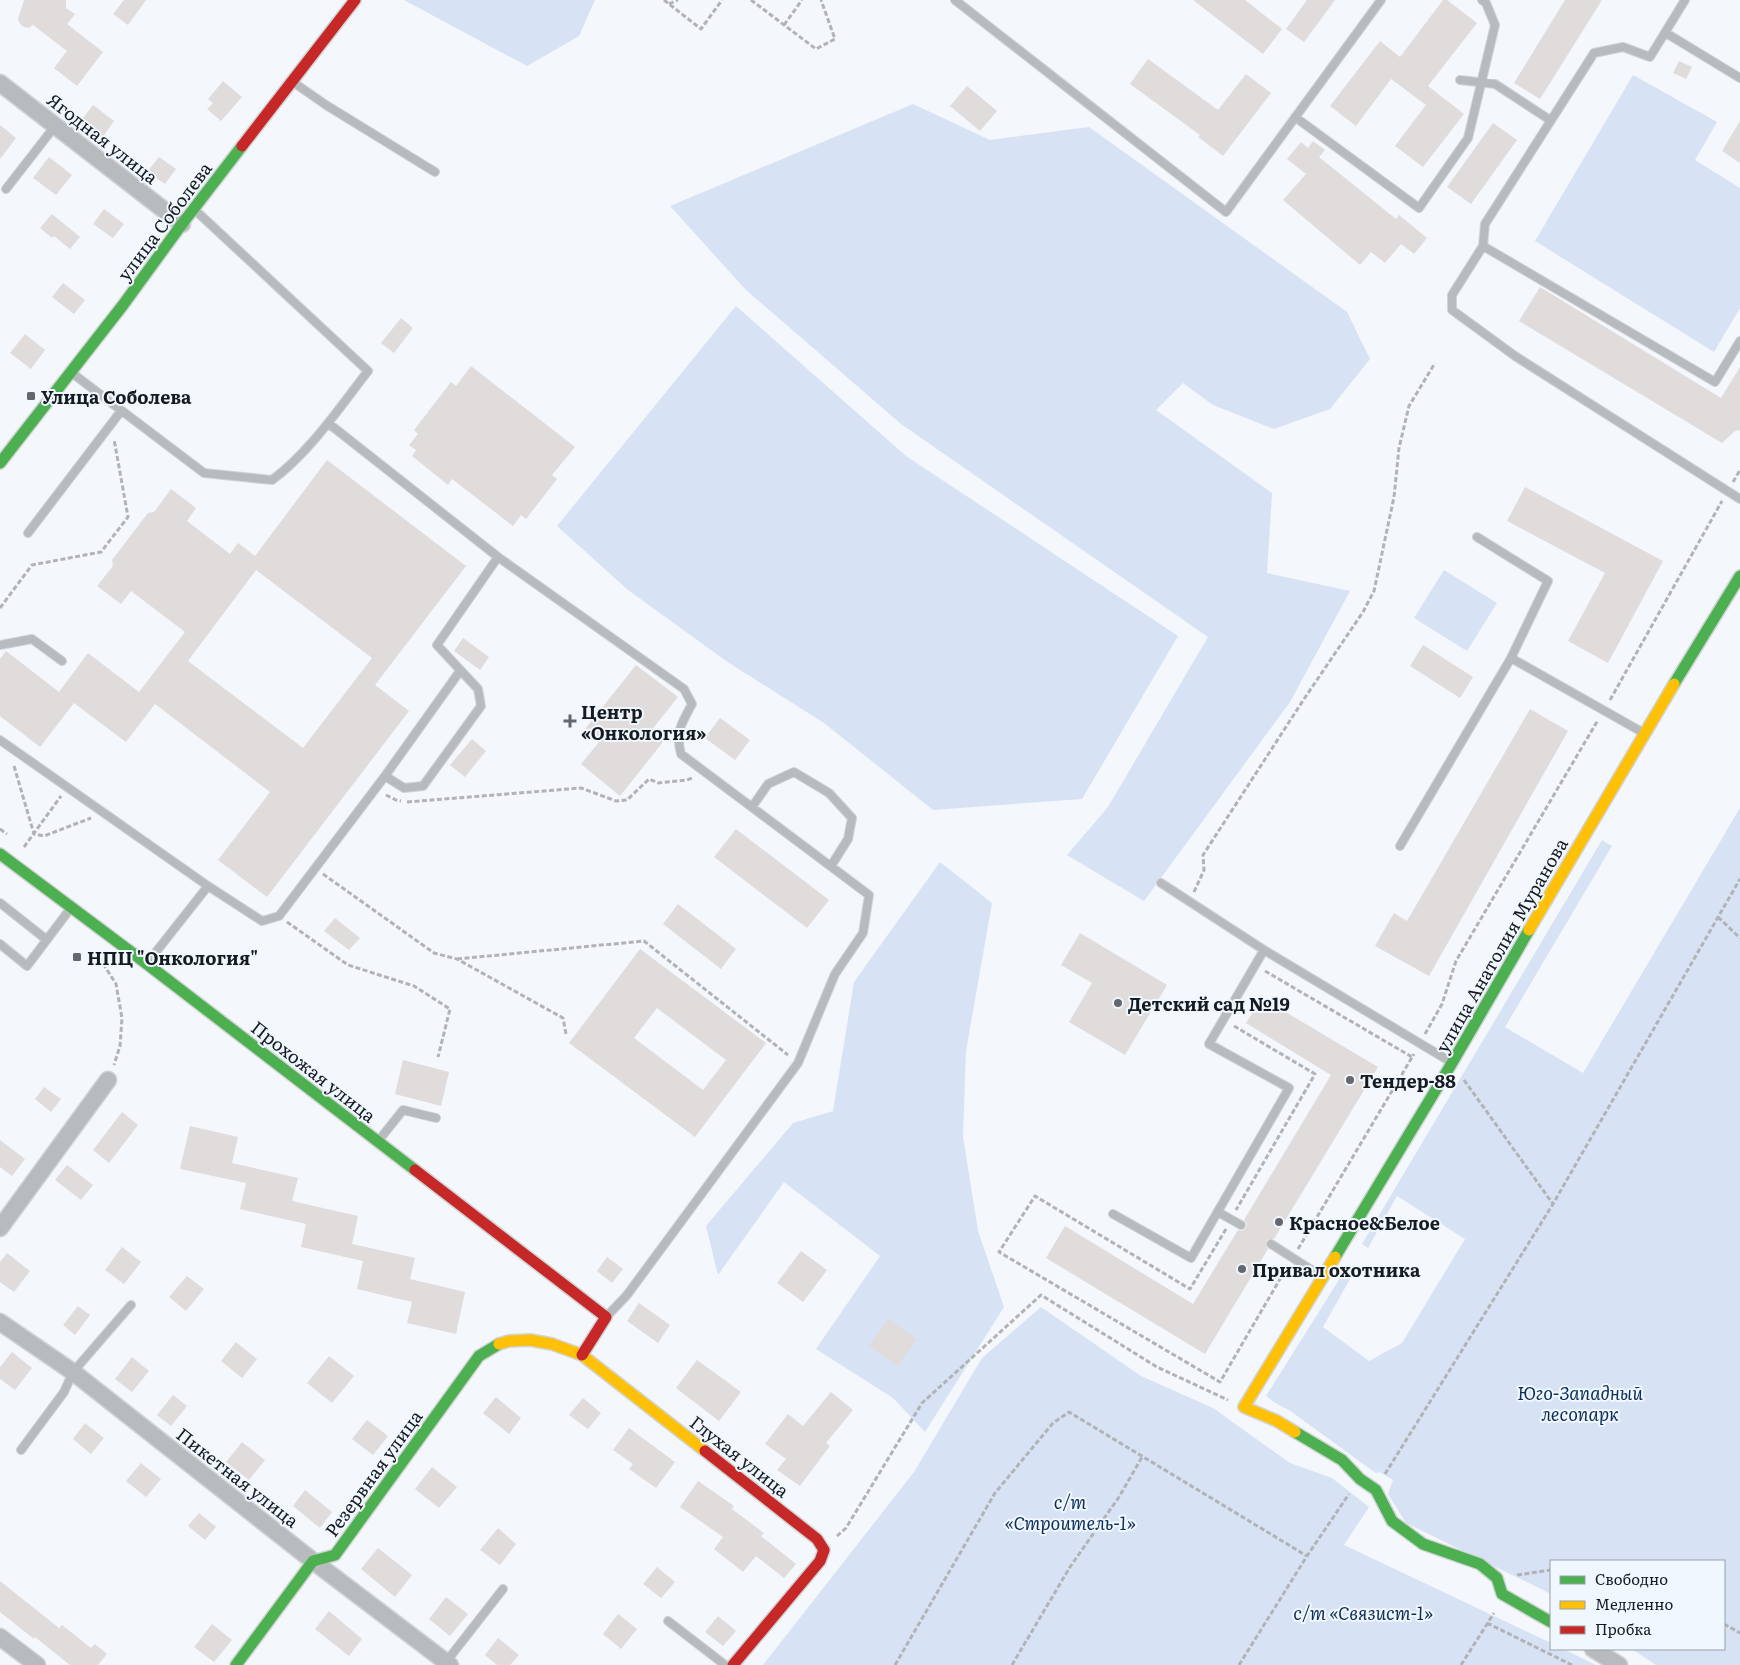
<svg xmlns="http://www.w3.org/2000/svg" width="1740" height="1665" viewBox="0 0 1740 1665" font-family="Literata,serif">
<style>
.green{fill:#d7e3f4}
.building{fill:#dfdcdb;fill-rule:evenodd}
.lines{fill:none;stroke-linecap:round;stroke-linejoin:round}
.lane-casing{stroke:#d1d4d7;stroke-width:10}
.street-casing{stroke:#d1d4d7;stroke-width:19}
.fast-casing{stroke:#d1d4d7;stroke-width:14}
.slow-casing{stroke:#d1d4d7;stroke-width:14}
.jam-casing{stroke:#d1d4d7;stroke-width:14}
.path{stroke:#b1b3b6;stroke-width:3;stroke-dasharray:5 2.5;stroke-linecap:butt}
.lane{stroke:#b8bbbe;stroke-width:8}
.street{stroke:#b8bbbe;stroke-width:16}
.fast{stroke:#4caf50;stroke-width:11}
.slow{stroke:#ffc107;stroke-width:11}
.jam{stroke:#c62828;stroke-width:11}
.poi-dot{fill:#64676d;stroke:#f1f7fe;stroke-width:2}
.labels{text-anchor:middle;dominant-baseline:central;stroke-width:4;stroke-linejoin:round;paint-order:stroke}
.street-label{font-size:18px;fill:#161a21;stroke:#f1f7fe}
.poi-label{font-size:18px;font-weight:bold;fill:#161a21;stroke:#f1f7fe;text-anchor:start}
.park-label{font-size:18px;font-style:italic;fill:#0d2f57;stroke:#f1f7fe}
</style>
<rect width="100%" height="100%" fill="#f4f7fb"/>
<path class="green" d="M404 0H595L579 36 527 66Z
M1633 75 1717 122 1695 160 1740 188V308L1714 352 1535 241Z
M913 104 990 140 1089 127 1347 312 1370 359 1330 409 1274 429 1213 405 1183 383 1156 410 1272 493 1267 573 1350 591 1290 702 1144 901 1067 855 1108 807 1208 637 901 424 746 290 670 206Z
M736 306 906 456 1178 636 1082 799 933 810 824 723 729 663 628 590 557 526Z
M1444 570 1497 603 1467 651 1414 618Z
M1740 808V1665H1656L1632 1649H1724V1561H1551V1594L1406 1523 1388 1494 1393 1480 1378 1471 1377 1474 1289 1410 1277 1404 1266 1396 1347 1267 1354 1272 1323 1327 1369 1361 1402 1343 1465 1239 1397 1196 1368 1248 1362 1244 1602 840 1612 846 1505 1027 1583 1073Z
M940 862 992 903 966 1051 963 1136 978 1231 1004 1307 925 1432 893 1398 816 1349 880 1256 784 1182 718 1275 706 1226 793 1123 833 1111 854 982Z
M1041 1307 1141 1376 1213 1408 1290 1463 1332 1478 1369 1507 1344 1545 1551 1643V1649H1563L1596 1665H763L914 1472 982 1358Z"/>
<path class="building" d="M24 0H66V8L75 14 67 24 103 52 77 86 54 68 67 51 33 25 29 28 24 27 20 24 18 19Z
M124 0H146L128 25 113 14Z
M1193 0H1245L1282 29 1263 54Z
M1307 0H1335L1304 42 1286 29Z
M1443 0H1447L1477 23 1428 86 1464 114 1423 167 1395 146 1426 105 1391 79 1356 126 1330 106 1380 41 1400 57Z
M1565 0H1602L1540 99 1514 83Z
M1148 59 1218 110 1246 74 1271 93 1223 156 1198 137 1200 135 1130 84Z
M1679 61 1692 67 1686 79 1673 73Z
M223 81 242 97 221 121 207 109 213 103 208 99Z
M967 86 997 111 980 131 950 106Z
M93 105 114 121 102 138 80 122Z
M1740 121V163L1722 151Z
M1493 123 1517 140 1471 204 1447 187Z
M0 125 16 138 0 159Z
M1313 141 1325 150 1319 157 1396 219 1399 215 1427 238 1414 254 1401 244 1385 263 1371 252 1360 265 1283 200 1306 174 1287 159 1301 142 1308 148Z
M49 157 72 175 56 195 33 178Z
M159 157 176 169 165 184 147 172Z
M104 209 124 224 113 238 93 224Z
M52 214 80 237 70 249 54 236 52 238 40 228Z
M63 283 85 300 74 314 52 297Z
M1540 287 1721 398 1740 367V430L1735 431 1722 443 1519 321Z
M401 318 413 328 394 353 381 343Z
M25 334 45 350 31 369 10 353Z
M471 366 575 447 552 475 557 479 526 519 521 515 513 526 452 479 448 485 412 456 416 450 409 445 418 434 414 430 451 382 456 386Z
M327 460 466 566 375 685 409 711 267 897 218 860 270 792 155 704 126 742 74 703 40 747 0 716V659L6 651 59 692 88 653 139 692 185 632 131 591 121 604 97 586 113 566 112 560 148 513 154 512 171 489 196 508 187 521 230 554 238 543 255 556ZM256 570 372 658 303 748 188 661Z
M1525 487 1663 561 1608 663 1568 641 1605 573 1507 521Z
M463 638 489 657 480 670 454 651Z
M1423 645 1473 677 1460 698 1410 666Z
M636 665 678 697 650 732 663 742 620 796 581 764 600 741 585 729Z
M1530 709 1568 731 1429 976 1375 946 1394 913 1407 921Z
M720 718 750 740 735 760 705 738Z
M472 739 486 751 465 777 450 765Z
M736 829 829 900 807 928 714 857Z
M678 904 736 949 721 969 663 924Z
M335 918 360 938 349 950 324 931Z
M1080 933 1167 985 1125 1055 1069 1022 1092 983 1061 965Z
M640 949 766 1043 695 1137 569 1043ZM657 1008 726 1060 703 1090 634 1038Z
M1262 998 1378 1067 1274 1239H1269L1266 1241V1246L1268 1249 1205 1354 1046 1258 1065 1226 1193 1304 1238 1230 1242 1231 1246 1228 1247 1224 1244 1220 1331 1075 1246 1023Z
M403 1060 449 1072 441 1106 395 1094Z
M44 1087 61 1099 51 1112 35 1099Z
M122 1112 138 1125 109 1163 93 1150Z
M190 1126 238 1137 232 1163 298 1178 292 1201 358 1216 352 1244 415 1258 410 1279 465 1292 456 1334 407 1323 412 1302 357 1289 363 1261 301 1247 306 1224 240 1209 246 1183 180 1169Z
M0 1140 25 1159 12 1176 0 1167Z
M67 1165 93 1185 81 1200 55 1180Z
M122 1247 141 1262 124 1284 105 1270Z
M801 1251 827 1270 803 1302 777 1283Z
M7 1253 30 1271 14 1292 0 1282V1262Z
M607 1257 623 1269 612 1283 597 1271Z
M187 1276 204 1289 186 1311 169 1297Z
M639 1303 670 1325 658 1343 627 1321Z
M78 1306 90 1315 75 1335 63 1325Z
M888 1319 917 1339 898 1366 869 1346Z
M236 1342 257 1359 242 1378 221 1361Z
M12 1352 32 1368 15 1390 0 1379V1367Z
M329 1356 354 1376 332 1403 307 1383Z
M132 1357 149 1371 132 1392 115 1379Z
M697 1360 741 1392 719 1421 676 1388Z
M831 1392 853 1410 826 1443 830 1446 800 1486 777 1470 786 1459 765 1444 788 1414 803 1426Z
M173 1395 187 1406 171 1426 157 1415Z
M496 1397 521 1418 509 1434 483 1413Z
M583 1398 601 1413 588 1429 569 1415Z
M367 1420 388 1436 373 1455 352 1439Z
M85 1423 104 1438 91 1454 73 1439Z
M629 1428 675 1462 656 1488 629 1469 633 1464 613 1450Z
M242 1442 265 1460 249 1480 226 1462Z
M141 1463 161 1479 146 1497 126 1481Z
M432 1467 457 1487 439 1508 415 1489Z
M698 1481 734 1506 732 1509 764 1533 761 1536 796 1564 784 1578 756 1556 743 1572 714 1549 723 1537 680 1507Z
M305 1490 332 1512 320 1528 293 1506Z
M199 1513 216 1527 205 1540 188 1526Z
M498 1528 516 1544 500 1565 480 1550Z
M378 1548 412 1575 395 1597 361 1569Z
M657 1567 675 1582 661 1598 643 1584Z
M0 1581 59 1628 62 1625 91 1648 95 1644 107 1654 98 1665H70L35 1637 34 1639 0 1612Z
M446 1597 468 1614 450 1636 429 1619Z
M329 1611 362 1639 349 1656 315 1629Z
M618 1614 637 1629 621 1649 603 1634Z
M718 1616 736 1631 723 1646 705 1632Z
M212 1624 232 1640 214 1662 194 1647Z
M498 1638 519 1655 510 1665H497L485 1655Z"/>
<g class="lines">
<defs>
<path id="lane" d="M955 0 1226 212 1381 0
M1666 33 1740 78
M1460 80 1495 84 1550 120
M293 82 326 105 435 172
M1295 117 1419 208 1468 138 1495 25 1486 3 1482 0
M6 189 55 126
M1483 246 1485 224 1594 53 1623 47 1650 57 1685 0
M1740 341 1715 382 1483 246 1452 295V310L1515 356 1740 499
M72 373 204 473 272 480C309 453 340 407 368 371L195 210
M328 423 498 557 684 689 692 704C682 723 675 731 681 754L869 895 863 933 835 974 798 1063 627 1295 608 1315
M28 533 121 411
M1477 537 1548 581 1511 658
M0 645 32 639 62 661
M0 740 208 886 262 921 279 916 385 776 460 671
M385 776 404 788 423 786 481 706 478 689 437 645 498 557
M752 807 768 784 794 772 829 793 852 818 848 839 831 866
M1400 846 1511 658 1642 732
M1161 883 1264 950 1451 1062
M0 903 47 940
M0 944 27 966 70 909
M148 962 208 886
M379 1140 403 1110 436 1118
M1218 1212 1241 1225
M1113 1214 1191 1258 1289 1088 1209 1044 1264 950
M1271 1244 1321 1276
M21 1450 64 1392 73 1372 131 1305
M668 1621 725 1665
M446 1662 503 1589"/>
<path id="street" d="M0 83 182 224
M0 1228 108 1080
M0 1322 73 1372 313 1561 450 1665
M0 1637 37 1665
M1593 1649 1619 1665"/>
<path id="fast" d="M0 463 123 305 182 224 242 146
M1674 684 1740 576
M0 854 147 964 415 1170
M1335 1257 1452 1063 1529 930
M1295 1432 1342 1460 1360 1479 1376 1490 1392 1521 1423 1544 1480 1564 1497 1578 1502 1594 1551 1622
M236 1665 313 1561 335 1555 479 1356 499 1344"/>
<path id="slow" d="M1529 930 1674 684
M499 1344 509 1341 530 1340 552 1344 582 1355 705 1451
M1295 1432 1277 1421 1244 1407 1335 1257"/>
<path id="jam" d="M242 146 355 0
M415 1170 606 1317 582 1355
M705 1451 817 1539 824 1550 820 1561 733 1665"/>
</defs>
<use href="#lane" class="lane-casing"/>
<use href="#street" class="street-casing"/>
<use href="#fast" class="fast-casing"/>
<use href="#slow" class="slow-casing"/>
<use href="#jam" class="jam-casing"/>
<path class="path" d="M664 0 701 29 722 0
M751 0 816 49 835 39 821 0
M669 4 678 0
M784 25 802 0
M1733 482 1740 470
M0 608 32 565 101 552 128 517 114 439
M1610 700 1722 501
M14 766 34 834 44 836 91 818
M386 795 396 800 401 801
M407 802 581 788 616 801 627 800 649 779 658 783 687 780 692 778
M0 829 7 834
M24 847 61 796
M323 874 434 953 457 959 563 1018 566 1034
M1194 892 1204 870 1203 855 1304 699 1363 612 1374 591 1394 497 1399 448 1409 406 1435 363
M1718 917 1740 938
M287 922 348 965 414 986 450 1009 438 1057
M95 951 116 984 122 1018 120 1046 114 1065
M457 959 644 941 788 1055
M1265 971 1412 1057
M1234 1026 1315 1074 1236 1210
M1425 1034 1442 1004 1456 961 1598 720
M1464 1080 1553 1204
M1226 1229 1190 1289 1035 1196 999 1252 1220 1382 1287 1267
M1298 1249 1414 1054
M1385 1474 1553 1204 1740 879
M837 1536 846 1528 922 1403 1041 1295 1157 1367 1228 1400
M1517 1575 1551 1570
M1487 1623 1572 1665
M1724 1624 1740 1633
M895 1665 995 1493 1053 1423 1069 1412 1307 1556
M1012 1665 1070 1567 1119 1497 1142 1457
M1239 1665 1307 1556 1349 1494
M1461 1665 1494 1613"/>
<use href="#lane" class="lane"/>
<use href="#street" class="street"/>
<use href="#fast" class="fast"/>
<use href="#slow" class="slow"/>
<use href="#jam" class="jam"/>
</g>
<g class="poi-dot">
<rect x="26" y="391" width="10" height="10" rx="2.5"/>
<path d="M567.5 713.5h5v5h5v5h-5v5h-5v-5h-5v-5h5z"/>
<rect x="72" y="952" width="10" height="10" rx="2.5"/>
<circle cx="1118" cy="1003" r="5"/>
<circle cx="1350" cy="1080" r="5"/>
<circle cx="1279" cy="1222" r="5"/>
<circle cx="1242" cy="1269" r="5"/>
</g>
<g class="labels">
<g class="street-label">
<text transform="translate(103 138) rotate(38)">Ягодная улица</text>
<text transform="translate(164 221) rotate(-53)">улица Соболева</text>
<text transform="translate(1501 945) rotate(-60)">улица Анатолия Муранова</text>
<text transform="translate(314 1071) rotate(38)">Прохожая улица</text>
<text transform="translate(740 1456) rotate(38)">Глухая улица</text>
<text transform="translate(373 1473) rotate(-54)">Резервная улица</text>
<text transform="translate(238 1477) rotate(38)">Пикетная улица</text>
</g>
<g class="poi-label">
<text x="41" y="396">Улица Соболева</text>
<text x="581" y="711">Центр<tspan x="581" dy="21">«Онкология»</tspan></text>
<text x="87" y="957">НПЦ "Онкология"</text>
<text x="1128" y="1003">Детский сад №19</text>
<text x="1360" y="1080">Тендер-88</text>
<text x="1289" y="1222">Красное&amp;Белое</text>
<text x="1252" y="1269">Привал охотника</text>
</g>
<g class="park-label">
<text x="1580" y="1392">Юго-Западный<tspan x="1580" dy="21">лесопарк</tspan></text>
<text x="1070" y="1501">с/т<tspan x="1070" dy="21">«Строитель-1»</tspan></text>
<text x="1363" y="1612">с/т «Связист-1»</text>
</g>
</g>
<rect x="1550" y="1560" width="175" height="90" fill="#f1f7fe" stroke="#999fa6"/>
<rect x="1560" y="1576" width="25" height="8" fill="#4caf50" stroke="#999fa6"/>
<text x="1595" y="1585" font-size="15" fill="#161a21">Свободно</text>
<rect x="1560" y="1601" width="25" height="8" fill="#ffc107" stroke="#999fa6"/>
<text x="1595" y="1610" font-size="15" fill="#161a21">Медленно</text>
<rect x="1560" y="1626" width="25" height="8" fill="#c62828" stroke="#999fa6"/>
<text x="1595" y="1635" font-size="15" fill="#161a21">Пробка</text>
</svg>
